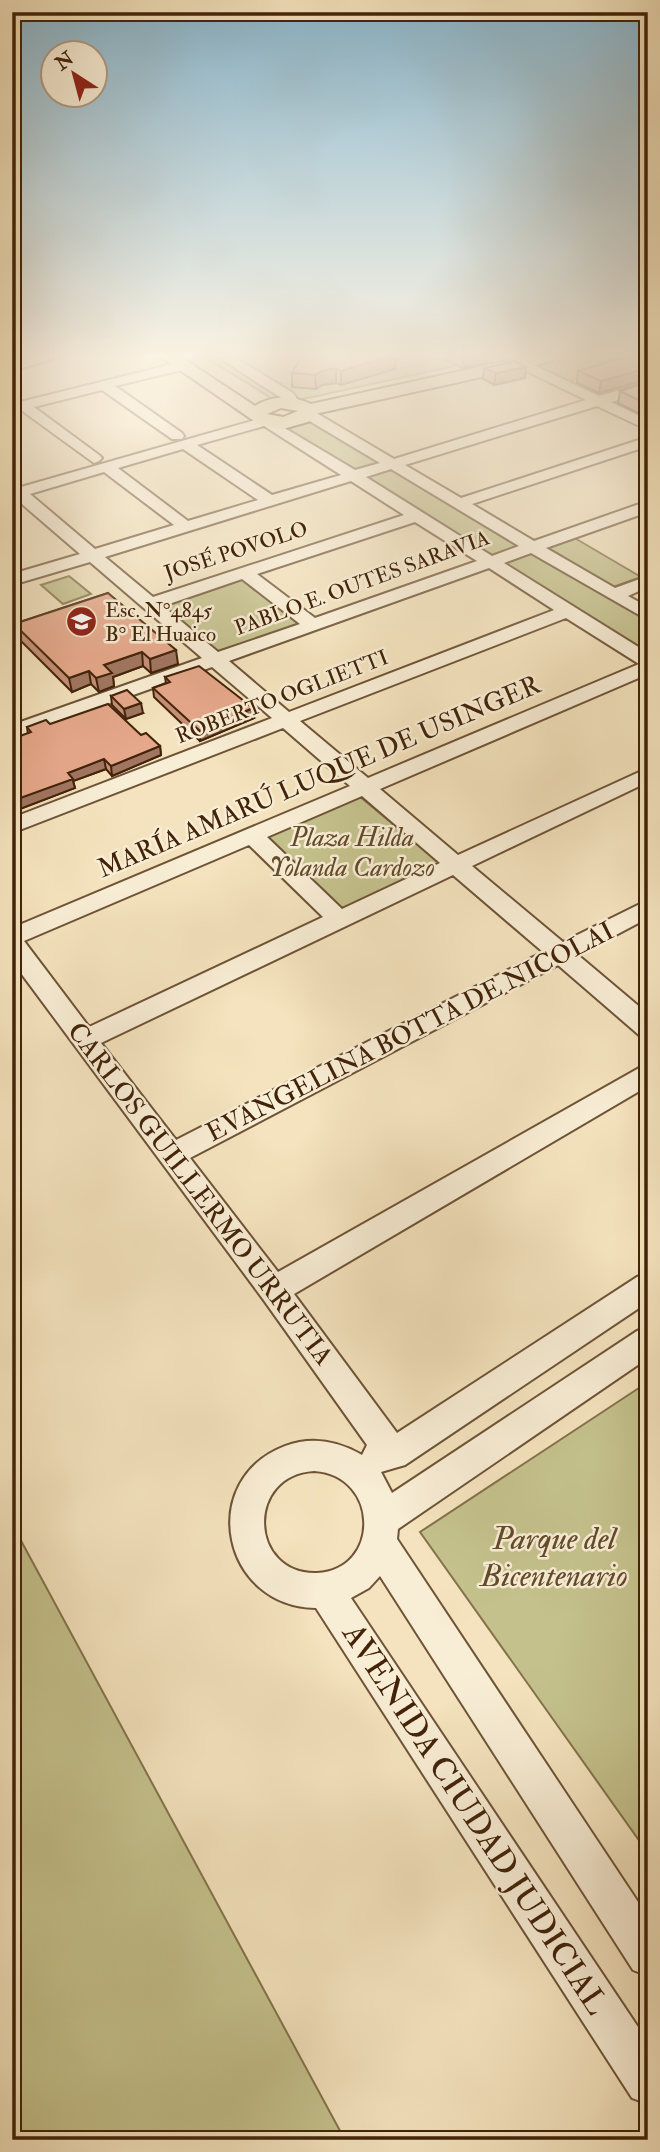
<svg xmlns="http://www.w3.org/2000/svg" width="660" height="2152" viewBox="0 0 660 2152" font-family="'IM FELL Double Pica',serif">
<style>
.green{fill:#c4c18c;stroke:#83724a;stroke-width:2}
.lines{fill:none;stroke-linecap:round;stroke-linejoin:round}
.minor-casing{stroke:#6e5336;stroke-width:4}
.major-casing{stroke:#422309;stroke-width:4}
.minor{fill:#f8edd5;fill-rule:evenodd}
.major{fill:#f4e3be;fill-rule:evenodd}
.wall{fill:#c69078;stroke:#422309;stroke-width:2}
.shaded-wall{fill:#a17661;stroke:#422309;stroke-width:2}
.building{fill:#e6a88b;stroke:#422309;stroke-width:2}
.labels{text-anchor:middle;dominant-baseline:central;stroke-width:5;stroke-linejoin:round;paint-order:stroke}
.far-street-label{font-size:21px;fill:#422309;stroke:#f8edd5}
.far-poi-label{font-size:21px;fill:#422309;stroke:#f8edd5;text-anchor:start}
.street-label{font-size:26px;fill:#422309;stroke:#f8edd5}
.park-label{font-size:26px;font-style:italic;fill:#624a2a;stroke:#f8edd5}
.near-park-label{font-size:32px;font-style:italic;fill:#624a2a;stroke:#f8edd5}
.near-street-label{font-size:32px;fill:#422309;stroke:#f8edd5}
</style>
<rect width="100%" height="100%" fill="#f4e3be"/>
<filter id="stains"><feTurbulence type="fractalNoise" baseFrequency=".00286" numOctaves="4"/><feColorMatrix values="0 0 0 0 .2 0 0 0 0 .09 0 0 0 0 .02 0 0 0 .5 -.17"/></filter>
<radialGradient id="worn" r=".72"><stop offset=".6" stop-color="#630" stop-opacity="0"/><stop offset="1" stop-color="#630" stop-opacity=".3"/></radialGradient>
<path class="green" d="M205 357H495L299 400 271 398Z
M577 357H633L641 361 568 381 537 366Z
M311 419 521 545 489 556 288 429 289 424Z
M573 537 641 577 613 587 547 547Z
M526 553 539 554 648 621V656L504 566 503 562Z
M244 573 313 625 215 660 150 604Z
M69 576 91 594 63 604 41 585Z
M358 795 440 863 343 910 263 836Z
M648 1382V1853L420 1532Z
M12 1524 345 2140H12Z"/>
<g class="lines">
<defs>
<path id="minor" d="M35 357H58L12 371V363Z
M218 357H234L293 393 300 403 298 406H288L283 399Z
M521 359 599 396 648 382V391L611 402 648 420V430L597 406 405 465 461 498 648 437V446L472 504 534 541 648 501V512L546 548 615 588 648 576V587L628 596 648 607V620L531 553 504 563 648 653V674L380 789 458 855 648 768V782L472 866 563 942 648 900V918L578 955 648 1014V1037L639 1035 558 965 190 1158 278 1272 648 1063V1086L294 1294 397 1433 637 1277 648 1273V1302L405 1465 381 1472 392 1493 637 1331 648 1327V1358L398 1529 397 1539 648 1917V1976L633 1970 380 1576 369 1588 351 1598 648 2042V2104L632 2098 316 1608C222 1607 196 1480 285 1446 312 1436 338 1441 362 1455L367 1445 263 1299 12 961V928L350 786 283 728 12 833V818L272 718 212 667 12 738V725L202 658 90 562 12 585V574L80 554 15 498 12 499V482L21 487 266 417 355 470 380 463 303 417 301 414 303 411H313L394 459 586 400 516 366V360ZM264 426 341 475 272 495 197 445ZM183 449 258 500 188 521 118 468ZM391 469 519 546 492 556 366 477ZM104 472 174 525 95 549 30 494ZM351 481 404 515 153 597 105 557ZM415 522 477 561 315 618 257 574ZM489 568 554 610 289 712 229 661ZM242 579 300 624 218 652 163 606ZM566 618 639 664 368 778 300 721ZM362 796 440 863 342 909 267 837ZM249 845 323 917 89 1027 24 941ZM453 875 543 952 176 1140 101 1043ZM314 1471C380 1475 381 1570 317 1573 249 1575 245 1475 314 1471Z
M181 362 188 366 186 369 115 386 182 433 184 436 182 439H172L102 390 34 407 99 455 102 458 99 461 94 463 21 410 12 412V404Z"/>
<path id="major" d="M161 357H181L255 406C272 395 293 395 311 404L525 357H557L549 362 315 414 311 421 283 429 260 425ZM281 408 298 411 283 417 267 414Z"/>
</defs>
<use href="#minor" class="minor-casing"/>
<use href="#major" class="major-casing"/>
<use href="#minor" class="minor"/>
<use href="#major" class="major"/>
</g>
<path class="wall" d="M441 357H492V362L462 368Z
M626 357 599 393 577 383 578 371Z
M300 359 395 369 341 385 336 383 322 385 316 389 292 387V373Z
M526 367 525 378 494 385 483 379 484 368Z
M648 387V418L618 403 620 391Z
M108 593 178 664 151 673 143 666 113 677 114 686 99 692 91 684 72 692 17 637 14 624Z
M165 677 254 718 200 741 154 697 153 688 166 683Z
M111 696 143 713 126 719 112 705Z
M50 724 141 735 160 746 161 755 112 776 106 769 73 781 75 788 12 812V739L28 734 27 727Z"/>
<path class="shaded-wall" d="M388 357H396L395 369 341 385V371Z
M463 357H492V362L462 368Z
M526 367 525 378 494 385 496 373Z
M336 368V383L322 385 316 389 315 375 322 371Z
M648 368V379L599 393 601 381Z
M176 650 178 664 151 673 150 659Z
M142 652 143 666 113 677 114 686 99 692 96 678 104 665Z
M89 671 91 684 72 692 69 678Z
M141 703 143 713 126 719 124 709Z
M253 708 254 718 200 741V731Z
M160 746 161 755 112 776 111 766Z
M104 759 106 769 73 781 75 788 12 812V801L68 773Z"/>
<path class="building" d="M306 357H388L341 371 336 368 322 371 315 375 292 373 300 359Z
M626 357H648V368L601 381 578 371Z
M515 361 526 367 496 373 484 368Z
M641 384 648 387V405L620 391Z
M108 593 176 650 150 659 142 652 104 665 112 673 96 678 89 671 69 678 14 624Z
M199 666 253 708 200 731 153 688 170 682 165 677Z
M127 690 141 703 124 709 111 696Z
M108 704 141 735 146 733 160 746 111 766 104 759 68 773 73 779 12 801V739L31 732 27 727 46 720 50 724Z"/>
<linearGradient id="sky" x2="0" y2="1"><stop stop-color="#8ab8d0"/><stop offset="0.54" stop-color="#faf2e2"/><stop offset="1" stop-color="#faf2e2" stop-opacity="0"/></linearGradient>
<rect width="660" height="659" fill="url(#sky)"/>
<defs>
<symbol id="school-disc" viewBox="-11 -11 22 22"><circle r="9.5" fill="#8f2418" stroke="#f8edd5"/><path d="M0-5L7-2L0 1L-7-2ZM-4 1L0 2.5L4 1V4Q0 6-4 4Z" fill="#fff"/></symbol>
</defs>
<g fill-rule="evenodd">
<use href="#school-disc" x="64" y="604" width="35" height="35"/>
</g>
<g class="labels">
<g class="far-street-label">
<text transform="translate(236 551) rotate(-18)">JOSÉ POVOLO</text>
<text transform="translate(362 583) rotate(-20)">PABLO E. OUTES SARAVIA</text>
<text transform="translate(282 697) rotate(-21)">ROBERTO OGLIETTI</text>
</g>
<g class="far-poi-label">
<text x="105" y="610">Esc. N°4845<tspan x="105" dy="24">B° El Huaico</tspan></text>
</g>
<g class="street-label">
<text transform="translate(319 777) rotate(-23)">MARÍA AMARÚ LUQUE DE USINGER</text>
<text transform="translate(410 1032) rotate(-27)">EVANGELINA BOTTA DE NICOLAI</text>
<text transform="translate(200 1194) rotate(53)">CARLOS GUILLERMO URRUTIA</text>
</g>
<g class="park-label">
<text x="352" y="838">Plaza Hilda<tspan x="352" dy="30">Yolanda Cardozo</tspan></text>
</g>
<g class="near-park-label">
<text x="554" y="1539">Parque del<tspan x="554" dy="37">Bicentenario</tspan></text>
</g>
<g class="near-street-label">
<text transform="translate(475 1819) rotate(57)">AVENIDA CIUDAD JUDICIAL</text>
</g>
</g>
<rect width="660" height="2152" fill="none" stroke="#f4e3be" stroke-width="42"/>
<rect x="14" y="14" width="632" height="2124" fill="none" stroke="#422309" stroke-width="3.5"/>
<rect x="21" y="21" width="618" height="2110" fill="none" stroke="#422309" stroke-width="2"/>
<g transform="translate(74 74) rotate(324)"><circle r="33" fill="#f8edd5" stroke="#af9c83" stroke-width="2"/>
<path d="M0-5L12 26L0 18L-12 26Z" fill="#8f2418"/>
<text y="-10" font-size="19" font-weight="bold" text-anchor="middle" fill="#422309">N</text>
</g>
<rect width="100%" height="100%" filter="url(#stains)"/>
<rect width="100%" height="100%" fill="url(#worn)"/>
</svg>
